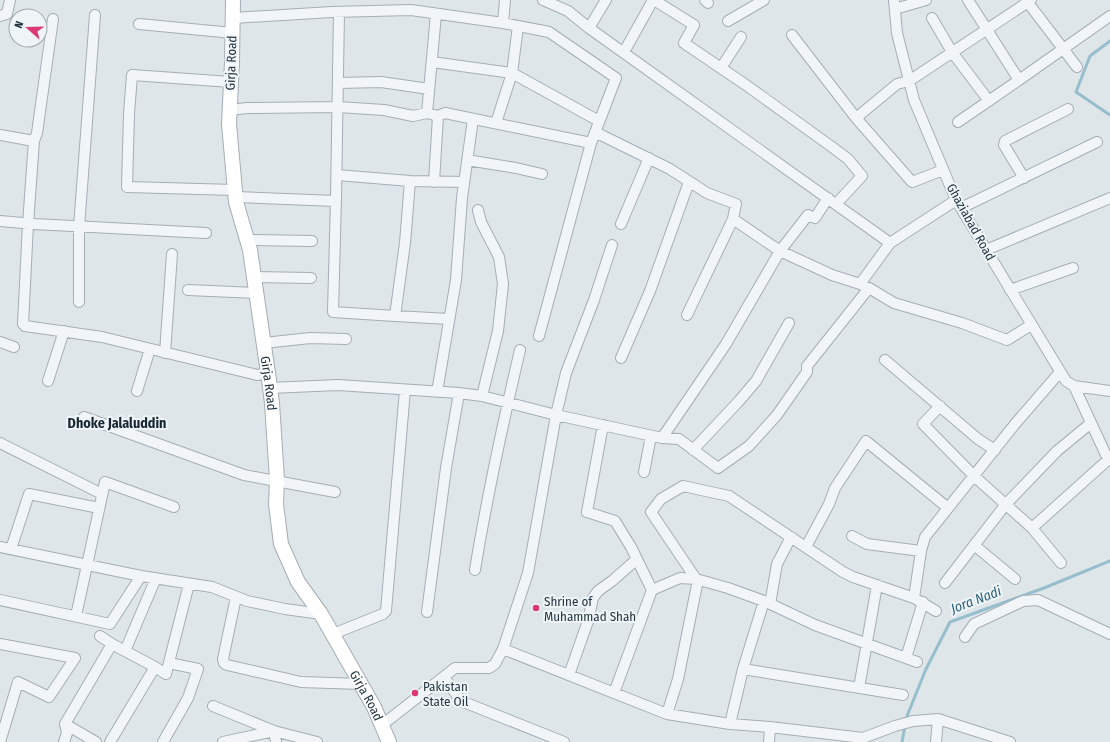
<svg xmlns="http://www.w3.org/2000/svg" width="1110" height="742" viewBox="0 0 1110 742" font-family="'Fira Sans Condensed',sans-serif">
<style>
.lines{fill:none;stroke-linecap:round;stroke-linejoin:round}
.stream{stroke:#96becd;stroke-width:3}
.street-casing{stroke:#a4aeb5;stroke-width:12}
.secondary-casing{stroke:#a4aeb5;stroke-width:16}
.street{stroke:#f2f5f8;stroke-width:10}
.secondary{stroke:#fff;stroke-width:14}
.poi-dot{fill:#db3876;stroke:#eff4f7;stroke-width:1.5}
.labels{text-anchor:middle;dominant-baseline:central;stroke-width:4;stroke-linejoin:round;paint-order:stroke}
.street-label{font-size:13px;fill:#263743;stroke:#eff4f7}
.poi-label{font-size:13px;fill:#263743;stroke:#eff4f7;text-anchor:start}
.neighbourhood-label{font-size:14px;font-weight:bold;fill:#192833;stroke:#eff4f7}
.water-label{font-size:14px;font-style:italic;fill:#2c617a;stroke:#eff4f7}
</style>
<rect width="100%" height="100%" fill="#dfe6ea"/>
<g class="lines">
<path class="stream" d="M1110 41 1090 56 1076 92 1110 115
M905 721 926 669 950 622 1044 588 1110 561
M902 742 905 726"/>
<defs>
<path id="street" d="M543 0 568 11 589 28 606 0
M654 0 694 25 684 43 746 85 832 147 848 159 862 176 836 204
M705 0 708 3
M894 0 897 33 914 100 956 200 1066 381 1074 386 1110 391
M1026 0 1077 67
M895 9 926 0
M339 12 336 198 333 312 395 316 405 243 410 181
M0 16 7 14 10 0
M233 18 332 12 411 10 503 23 549 32 616 78 591 143 445 113 438 116 427 113 436 14
M932 18 952 52 989 101
M53 19 37 133 34 141 28 224 23 324 25 326 102 337 257 375 268 373
M728 21 764 0
M503 23 505 0
M139 24 233 33
M589 28 890 243 956 200
M792 35 856 118
M624 52 653 0
M432 62 512 73 599 121
M721 68 741 37
M1019 80 1110 16
M231 82 132 75 129 114 127 187 235 190
M338 83 381 82 429 89
M230 110 247 108 338 107 384 110 413 116 427 113
M958 122 1019 80 968 0
M496 123 512 73 518 26
M595 132 670 169 707 193 736 204 733 219 780 251 832 275 860 284 890 243
M0 135 34 141
M467 160 516 168 542 174
M943 170 912 182 856 118 897 84 909 81 1031 0
M337 175 410 181 464 182
M1024 178 1004 145 1005 141 1068 109
M434 182 438 116
M236 197 336 201
M961 208 1097 142
M478 210 481 222 499 257 503 284 498 331 482 396
M0 221 34 224 206 233
M621 224 649 158
M247 240 312 241
M986 250 1110 198
M254 277 311 278
M869 288 894 303 962 323 1007 340 1031 325
M188 290 257 293
M1010 290 1073 268
M79 302V227L95 15
M687 315 733 219
M395 316 449 319
M539 336 591 143
M0 342 14 347
M264 343 310 338 346 339
M165 353 172 254
M621 358 650 291 689 182
M885 360 978 439 995 450
M48 381 64 331
M1074 386 1106 455 1110 458
M270 388 338 385 459 393 482 396 556 415 662 438 726 344 780 251 808 215 815 218 828 198
M137 391 150 349
M437 392 456 280 462 198 473 119
M940 406 923 424 974 476 1032 528 1061 563
M84 417 244 475 335 492
M603 425 587 512 615 521 631 547 652 590 614 693
M662 438 679 439 718 468 749 446 777 415 807 372V366L869 288 860 284
M0 443 102 494
M693 450 739 401 756 381 789 323
M644 472 651 436
M1032 528 1110 458
M852 536 867 544 921 551
M974 545 1015 579
M0 547 141 576 212 587 247 601 285 609 321 614
M806 547 829 504 835 488 866 441 948 508
M11 549 29 494 99 508
M475 570C487 496 503 423 520 350
M696 579 651 512 661 499 683 486 729 496 843 572 853 577 914 598 936 611
M945 583 1006 504 1057 451 1091 423
M652 590 680 578 696 579 728 588 764 601 815 625 917 662
M236 597 223 659 224 663 227 665 301 682 361 684
M914 598 921 551 925 537 1015 424 1060 372
M0 600 110 624 141 576
M770 604 777 564 791 537
M427 612 446 468 459 393
M76 616 105 482 174 507
M333 634 383 614 386 611 405 390
M965 637 974 624 1023 601 1038 600 1110 634
M0 644 75 658 49 697 18 682 0 742
M503 649 667 714 730 724 770 727 863 738 895 726 913 721 938 719 1010 742
M125 651 156 578
M906 658 923 602
M155 667 166 674 189 584
M743 669 903 695
M569 675 588 621 593 598 598 591 612 581 637 559
M444 677 461 701 564 742
M859 688 877 585
M213 706 274 731 317 742
M667 714 678 679 698 580
M65 724 96 742
M730 724 743 669 764 601
M382 725 455 668H489L495 664 503 649 528 573 556 415 566 373 594 300 612 245
M64 742 67 733 65 724 112 644 100 636
M110 742 155 667 112 644
M163 742 188 698 198 669 169 663
M223 742 274 731 276 742
M769 742 770 727
M936 742 938 719"/>
<g id="secondary">
<path id="s1" d="M233 0 232 62 229 124 236 202 250 250 268 373 272 403 277 480 276 504 281 544 298 582 321 614 374 707 389 742"/>
</g>
</defs>
<use href="#street" class="street-casing"/>
<use href="#secondary" class="secondary-casing"/>
<use href="#street" class="street"/>
<use href="#secondary" class="secondary"/>
</g>
<g class="poi-dot">
<circle cx="536" cy="608" r="4"/>
<circle cx="415" cy="693" r="4"/>
</g>
<g class="labels">
<g class="street-label">
<text transform="translate(231 63) rotate(-88)">Girja Road</text>
<text transform="translate(971 222) rotate(61)">Ghaziabad Road</text>
<text stroke="none"><textPath href="#s1" startOffset="387">Girja Road</textPath></text>
<text stroke="none"><textPath href="#s1" startOffset="723">Girja Road</textPath></text>
</g>
<g class="poi-label">
<text x="544" y="601">Shrine of<tspan x="544" dy="15">Muhammad Shah</tspan></text>
<text x="423" y="686">Pakistan<tspan x="423" dy="15">State Oil</tspan></text>
</g>
<g class="neighbourhood-label">
<text x="117" y="423">Dhoke Jalaluddin</text>
</g>
<g class="water-label">
<text transform="translate(976 600) rotate(-21)">Jora Nadi</text>
</g>
</g>
<g transform="translate(28 28) rotate(290)"><circle r="19" fill="#eff4f7" stroke="#9fa8af"/>
<path d="M0-3L7 15L0 10L-7 15Z" fill="#db3876"/>
<text y="-6" font-size="11" font-weight="bold" text-anchor="middle" fill="#263743">N</text>
</g>
</svg>
